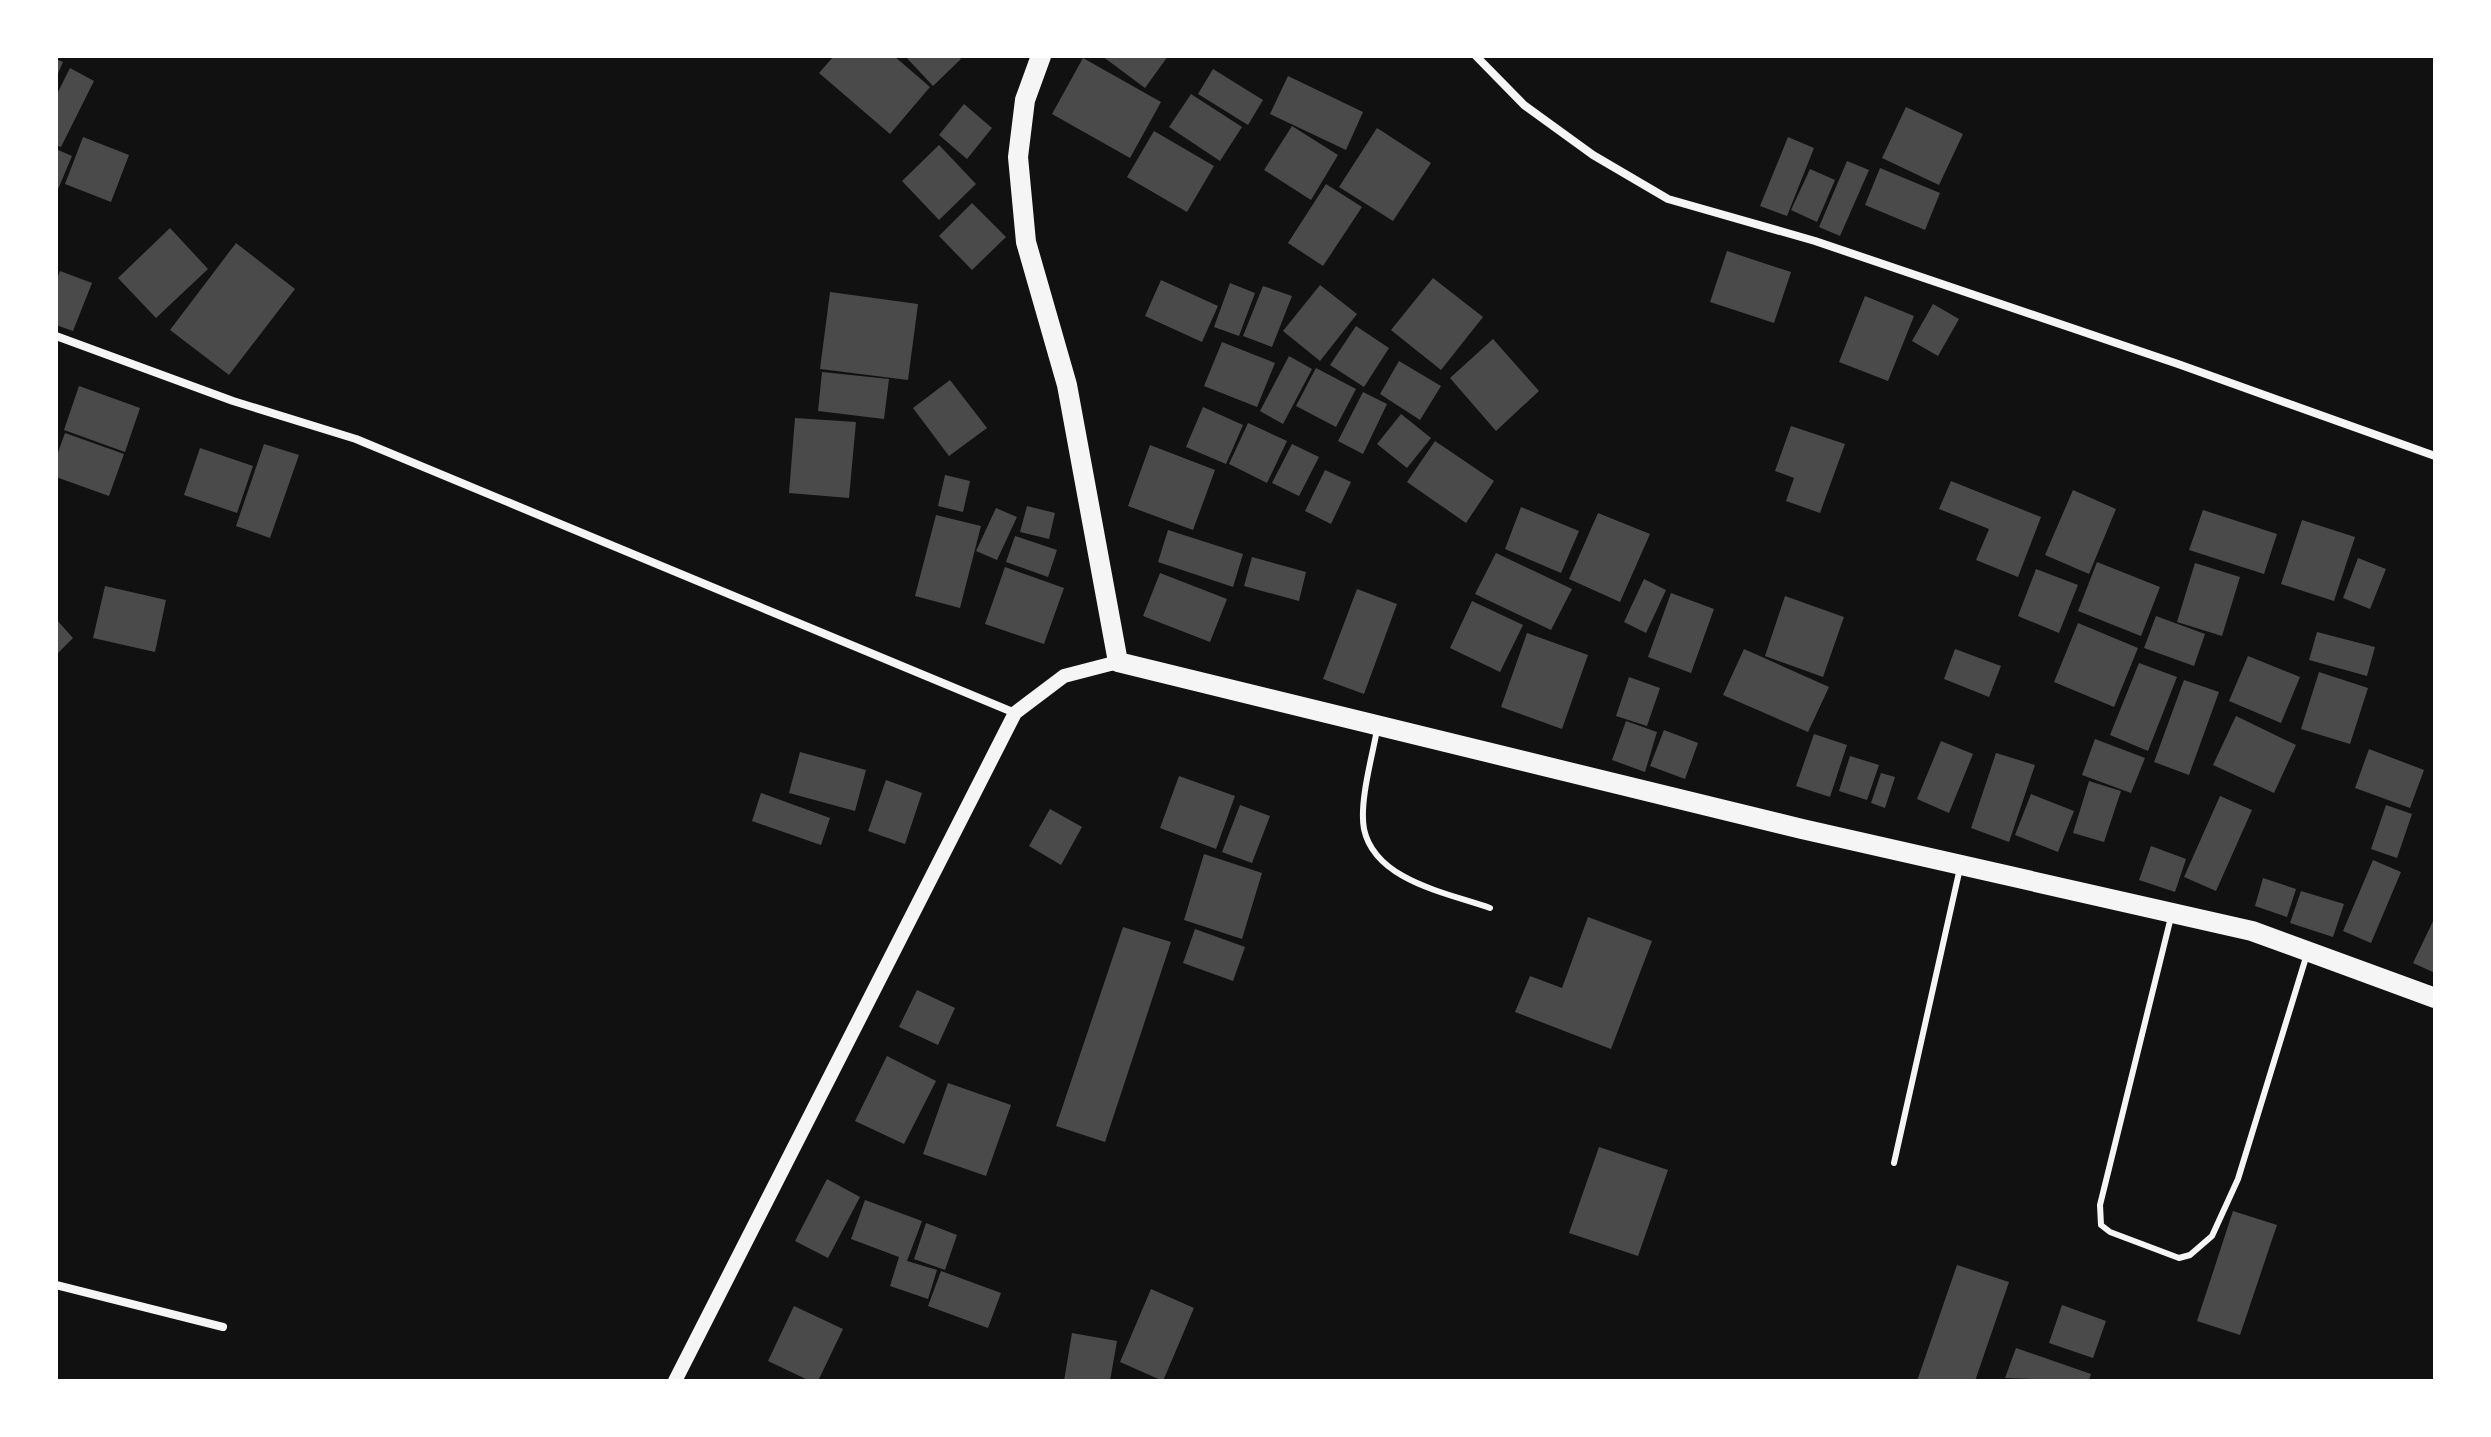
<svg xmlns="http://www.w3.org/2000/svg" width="2491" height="1437" viewBox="0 0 2491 1437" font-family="Quicksand,sans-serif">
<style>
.building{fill:#4a4a4a}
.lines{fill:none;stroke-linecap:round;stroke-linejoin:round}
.service{stroke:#f5f5f5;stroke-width:6}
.minor{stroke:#f5f5f5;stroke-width:8}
.tertiary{stroke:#f5f5f5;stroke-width:14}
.primary{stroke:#f5f5f5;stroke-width:20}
</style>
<rect width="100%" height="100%" fill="#111"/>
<path class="building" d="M834 56H894L930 87 890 134 819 73Z
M905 56H958L961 59 933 86Z
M1102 56H1168L1145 88Z
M1083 58 1161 102 1130 158 1052 114Z
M56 59 63 62 56 78Z
M70 68 94 81 61 147 56 145V96Z
M1213 69 1263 100 1248 125 1198 94Z
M1288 76 1363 112 1346 150 1270 114Z
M1191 94 1242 127 1220 161 1169 127Z
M964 104 992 128 967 159 939 135Z
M1906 107 1963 134 1939 185 1882 158Z
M1292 126 1338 155 1311 200 1264 170Z
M1377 128 1431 163 1393 221 1339 187Z
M1154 131 1214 166 1187 212 1127 177Z
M83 137 129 155 111 202 65 184Z
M1788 137 1814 148 1787 216 1760 206Z
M939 145 976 184 939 220 902 181Z
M56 149 72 156 56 194Z
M1847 161 1869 170 1840 236 1819 227Z
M1880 168 1940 193 1925 230 1865 205Z
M1810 169 1835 180 1817 222 1791 210Z
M1326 184 1362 207 1323 266 1288 243Z
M972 203 1006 237 972 270 939 236Z
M170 228 208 269 156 318 118 278Z
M236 243 295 289 229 375 170 330Z
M1727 251 1791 272 1774 323 1710 302Z
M60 271 92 283 73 331 56 325V282Z
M1433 278 1483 317 1441 370 1391 330Z
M1161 280 1218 306 1202 342 1145 316Z
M1230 283 1255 293 1239 336 1214 327Z
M1320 285 1357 314 1320 361 1283 331Z
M1263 286 1292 296 1272 347 1243 336Z
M830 292 918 304 908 380 820 369Z
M1865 296 1914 316 1888 381 1839 362Z
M1933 304 1959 319 1938 356 1912 341Z
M1356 326 1389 348 1364 387 1330 365Z
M1493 339 1539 391 1496 431 1450 378Z
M1222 342 1275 363 1257 407 1204 386Z
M1289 356 1312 369 1283 424 1260 411Z
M1399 361 1441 386 1420 420 1380 394Z
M1316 368 1356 389 1336 427 1296 406Z
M822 372 889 379 884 419 818 411Z
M950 380 987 428 949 456 913 408Z
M79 386 140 408 125 452 64 430Z
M1363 392 1387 404 1363 454 1338 441Z
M1203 407 1243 425 1226 464 1186 447Z
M1401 414 1431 438 1407 468 1377 444Z
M795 418 856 422 849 498 789 493Z
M1248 423 1287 441 1267 483 1229 464Z
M1791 426 1845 444 1820 513 1786 501 1794 478 1775 471Z
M65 433 124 454 109 496 56 477V458Z
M1435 441 1494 481 1466 523 1407 482Z
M264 444 299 455 270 538 236 526Z
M1292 444 1319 457 1299 496 1272 483Z
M1150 445 1215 470 1193 530 1128 506Z
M200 448 253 466 237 513 184 495Z
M1325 470 1351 482 1331 524 1305 511Z
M945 475 970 481 963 512 938 506Z
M1951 481 2041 517 2018 577 1976 560 1989 529 1939 509Z
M2073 490 2116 509 2089 574 2045 555Z
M1027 506 1055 513 1049 539 1020 532Z
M1521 507 1579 531 1561 573 1505 549Z
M996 508 1017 517 997 560 976 551Z
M2203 510 2277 534 2264 574 2189 550Z
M1598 513 1650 534 1620 602 1569 579Z
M936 515 981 526 960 608 915 596Z
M2302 520 2355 537 2334 601 2281 584Z
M1168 530 1243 554 1233 587 1158 562Z
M1015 536 1057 550 1048 577 1006 562Z
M1496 553 1572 589 1551 630 1475 594Z
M1252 557 1306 572 1299 601 1244 586Z
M2358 558 2386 569 2370 609 2343 598Z
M2097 562 2160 587 2141 636 2078 611Z
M2195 563 2240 577 2222 636 2177 622Z
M1005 567 1064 588 1044 644 985 624Z
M2036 569 2078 585 2059 633 2018 616Z
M1160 573 1227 599 1210 642 1143 616Z
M1644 579 1666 590 1646 633 1624 622Z
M105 586 166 600 155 652 93 638Z
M1357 589 1397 604 1364 694 1323 679Z
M1671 593 1714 609 1691 673 1648 657Z
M1785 596 1844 617 1823 677 1765 656Z
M1472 601 1523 625 1500 672 1450 648Z
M2156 616 2205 634 2194 666 2144 648Z
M56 619 73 638 56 655Z
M2078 623 2138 648 2114 707 2054 682Z
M2317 632 2375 647 2367 676 2309 660Z
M1527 633 1588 655 1562 729 1501 707Z
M1744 649 1829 687 1808 732 1723 695Z
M1955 649 2001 666 1989 697 1944 679Z
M2248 656 2300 677 2281 723 2229 701Z
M2139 663 2177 677 2148 751 2110 735Z
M2319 672 2368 688 2350 744 2301 729Z
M1629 677 1660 688 1647 726 1616 716Z
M2184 680 2219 692 2189 775 2154 762Z
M2236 716 2296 745 2274 793 2213 765Z
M1626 721 1657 732 1645 772 1612 760Z
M1664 730 1698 743 1685 779 1650 766Z
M1814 734 1847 745 1830 797 1796 786Z
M2095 739 2145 758 2131 793 2082 775Z
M1941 741 1973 754 1949 813 1917 799Z
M2369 749 2424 770 2410 808 2355 788Z
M800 752 866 770 855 811 789 793Z
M1996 753 2035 765 2009 842 1971 828Z
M1850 756 1879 765 1867 800 1839 791Z
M1881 773 1895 777 1885 808 1871 803Z
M1179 776 1235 796 1216 849 1160 828Z
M886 780 922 793 905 844 868 831Z
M2089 781 2121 791 2104 842 2073 833Z
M761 793 830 818 821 845 752 821Z
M2031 794 2074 811 2058 852 2015 835Z
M2220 796 2252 810 2216 891 2184 877Z
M1240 805 1270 816 1252 863 1222 852Z
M2386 805 2412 814 2397 858 2371 849Z
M1050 809 1082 827 1061 865 1029 846Z
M2151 846 2186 859 2175 892 2139 880Z
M1204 854 1262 873 1242 939 1184 920Z
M2373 860 2401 872 2371 943 2343 931Z
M2263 878 2296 889 2287 917 2255 906Z
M2301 891 2344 904 2333 937 2290 923Z
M1588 917 1652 941 1611 1049 1515 1012 1530 976 1562 988Z
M2435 917V973L2413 963Z
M1123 927 1171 942 1105 1142 1056 1126Z
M1195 929 1245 947 1233 981 1183 963Z
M917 990 955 1008 938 1045 899 1027Z
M887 1056 936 1081 904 1144 855 1121Z
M948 1083 1011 1105 986 1176 923 1154Z
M1599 1147 1668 1170 1638 1256 1569 1233Z
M827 1179 860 1197 828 1258 795 1241Z
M865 1200 922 1221 907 1261 937 1270 928 1299 890 1286 899 1257 851 1239Z
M2233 1211 2277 1225 2240 1335 2197 1321Z
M926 1223 957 1235 945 1270 914 1259Z
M1957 1265 2009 1282 1975 1381H1917Z
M941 1271 1001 1293 988 1328 928 1306Z
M1151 1289 1194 1308 1163 1381 1120 1362Z
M2062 1305 2106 1321 2093 1358 2049 1343Z
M794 1306 843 1329 818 1381H810L768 1361Z
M1072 1333 1117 1341 1110 1381H1064Z
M2016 1348 2091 1374 2089 1381 2005 1378Z"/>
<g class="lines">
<path class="service" d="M1377 730C1372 757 1359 803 1364 829 1375 881 1448 893 1490 908
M2171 917 2100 1205 2101 1225 2110 1232 2179 1258 2190 1255 2212 1236 2238 1179 2307 954
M1894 1163 1960 868"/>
<path class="minor" d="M1476 56 1524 105 1593 155 1668 199 1815 241 2178 364 2435 456
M56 336 233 401 356 439 1015 713
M56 1285 223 1327"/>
<path class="tertiary" d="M675 1381 1015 713 1064 676 1118 662"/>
<path class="primary" d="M1041 56 1025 100 1018 157 1026 242 1067 385 1118 662 1802 829 2252 931 2435 998"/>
</g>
<rect width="2491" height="1437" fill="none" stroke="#ffffff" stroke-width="116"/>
</svg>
